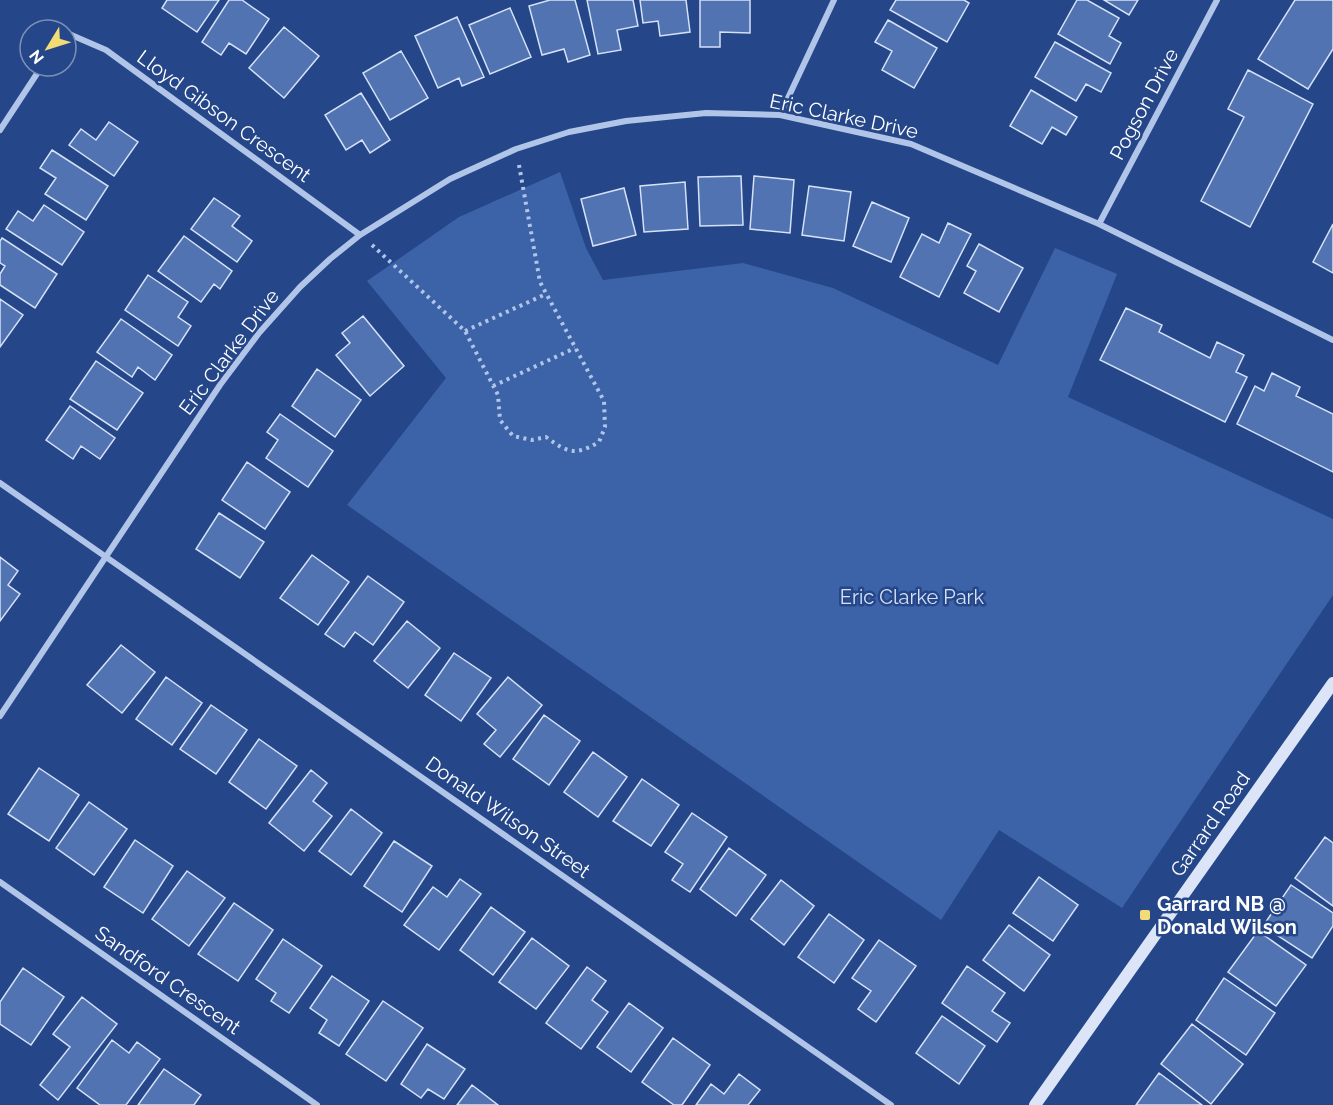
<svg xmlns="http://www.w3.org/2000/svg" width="1333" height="1105" viewBox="0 0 1333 1105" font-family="Raleway,sans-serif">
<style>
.green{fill:#3c62a7}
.building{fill:#5173b2;stroke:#d5e1f7;stroke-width:1.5}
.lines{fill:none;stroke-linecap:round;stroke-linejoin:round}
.path{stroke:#b1c5e9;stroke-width:4;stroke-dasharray:3 4.5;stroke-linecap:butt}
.street{stroke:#b1c5e9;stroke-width:6}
.secondary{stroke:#dce5f8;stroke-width:12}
.poi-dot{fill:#f3db75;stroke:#254789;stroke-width:2}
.labels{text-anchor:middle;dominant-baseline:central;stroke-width:5;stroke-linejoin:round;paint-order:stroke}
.street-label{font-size:20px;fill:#fff;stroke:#254789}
.park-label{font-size:20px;fill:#d5e1f7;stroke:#254789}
.poi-label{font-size:20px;font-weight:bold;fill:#fff;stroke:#254789;text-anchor:start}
</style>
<rect width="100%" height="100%" fill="#254789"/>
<path class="green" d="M560 172 586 248 603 280 743 263 833 288 998 365 1055 248 1117 274 1068 397 1333 519V595L1122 908 999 830 941 920 347 505 446 378 367 281 459 217Z"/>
<path class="building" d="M167 0H219L197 32 162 8Z
M229 0H242L269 19 246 54 229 43 221 55 202 42Z
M550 0H575L590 55 568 62 564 49 542 55 529 6Z
M587 0H633L638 26 617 30 621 50 598 54Z
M640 0H686L690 32 660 36 658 21 643 23Z
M700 0H750V33L720 32V47H700Z
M896 0H964L969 3 947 42 890 10Z
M1077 0H1087L1119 18 1109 36 1121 43 1110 64 1058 34Z
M1104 0H1138L1129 15Z
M1295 0H1333V49L1308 89 1258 59Z
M510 8 531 57 490 74 469 25Z
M457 17 484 77 462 86 459 78 438 88 415 36Z
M888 20 937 48 914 88 882 70 892 51 875 42Z
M284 27 319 56 284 98 249 68Z
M1055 42 1111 73 1101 92 1086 84 1076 101 1035 77Z
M401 51 428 98 390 120 363 73Z
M1248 70 1313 104 1250 227 1201 201 1244 117 1228 109Z
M1031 90 1077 117 1066 135 1052 127 1042 144 1010 126Z
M361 93 390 140 370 153 362 140 346 150 325 115Z
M109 122 138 142 114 176 69 145 81 129 96 140Z
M52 150 108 186 86 220 45 194 56 178 40 168Z
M741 176 743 225 700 226 698 177Z
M754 176 794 180 790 233 750 229Z
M685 182 688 229 644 232 640 186Z
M809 186 851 192 844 241 802 235Z
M624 188 636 235 593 246 581 199Z
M214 198 240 216 232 226 252 241 237 262 191 229Z
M872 202 909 218 891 262 853 246Z
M44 205 84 232 62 265 6 229 18 211 33 221Z
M948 223 971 234 939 297 900 277 922 234 939 243Z
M1333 224V273L1313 262Z
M184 236 232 271 220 289 214 284 201 302 158 271Z
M2 238 57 274 35 308 0 285V274L5 266 0 263V241Z
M979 244 1023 268 999 312 964 293 976 271 967 266Z
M148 275 188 302 178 317 191 326 178 346 125 310Z
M0 299 23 315 0 347Z
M1126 308 1162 325 1159 332 1210 358 1217 342 1244 355 1236 372 1247 377 1225 422 1100 360Z
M363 316 404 366 370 396 336 355 350 343 342 333Z
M121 319 172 355 155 380 138 367 132 377 97 352Z
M96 361 143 393 117 430 70 399Z
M317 369 361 400 335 437 292 406Z
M1272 373 1300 387 1296 396 1333 414V472L1237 424 1255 386 1264 391Z
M70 406 115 438 100 459 81 446 73 459 46 440Z
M280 414 333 451 308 487 266 458 278 440 267 432Z
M247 462 290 492 265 529 222 500Z
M219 513 264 542 240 578 196 549Z
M312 555 349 582 318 625 280 598Z
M0 557 18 571 8 585 20 594 0 621Z
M368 576 404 602 373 645 355 632 344 647 325 634Z
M407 621 440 648 408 688 374 661Z
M121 645 155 672 122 713 87 685Z
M454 653 491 678 461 721 425 695Z
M166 677 202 703 172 745 136 719Z
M508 677 542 705 500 757 484 744 496 730 477 714Z
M211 705 247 730 216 774 180 749Z
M544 715 580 741 549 785 513 759Z
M259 739 297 766 266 809 229 782Z
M593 752 627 777 598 817 564 792Z
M39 768 79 795 49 841 8 814Z
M311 770 327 783 313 801 332 816 304 851 269 823Z
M642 779 679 805 651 846 613 821Z
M89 802 127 829 94 875 56 848Z
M351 809 382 833 351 875 319 851Z
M692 813 727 837 690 892 672 880 683 864 665 852Z
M1325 837 1333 843V906L1295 878Z
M135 840 173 866 143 913 104 887Z
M394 841 432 866 402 912 364 886Z
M729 848 766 875 736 916 700 889Z
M187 871 225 898 189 946 152 919Z
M1039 877 1078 905 1053 941 1013 913Z
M460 879 481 894 439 950 404 925 433 887 447 897Z
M781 880 814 906 784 945 751 919Z
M1291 885 1333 913V926L1312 958 1263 926Z
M234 903 273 930 238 981 198 954Z
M491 907 525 932 493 975 460 950Z
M829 914 864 940 834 983 798 957Z
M1009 925 1050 955 1024 991 983 960Z
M1258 931 1306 965 1276 1006 1228 972Z
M532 938 569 966 536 1009 499 982Z
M283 939 322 966 289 1013 271 1001 276 993 256 979Z
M879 940 916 966 876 1022 858 1009 871 991 852 978Z
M967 966 1005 993 992 1011 1010 1023 997 1042 942 1003Z
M587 967 606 981 592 1000 608 1012 581 1049 546 1023Z
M23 968 64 997 31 1045 0 1024V1002Z
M332 976 369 1001 339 1046 319 1033 327 1020 310 1008Z
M1224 978 1275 1013 1246 1055 1196 1020Z
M82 997 117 1024 58 1100 40 1085 70 1047 53 1034Z
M383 1001 423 1028 386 1081 346 1054Z
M629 1003 663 1028 631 1072 597 1047Z
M942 1016 985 1046 959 1084 916 1053Z
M1192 1024 1243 1064 1211 1104 1161 1064Z
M673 1038 710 1065 682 1105H674L642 1082Z
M112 1040 129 1053 137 1042 160 1059 126 1105H100L77 1088Z
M427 1044 465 1069 444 1099 428 1089 421 1098 401 1084Z
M164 1069 201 1095 194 1105H138Z
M1159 1073 1202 1105H1136Z
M739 1074 760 1090 748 1105H696L711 1084 724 1094Z
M472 1085 498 1105H457Z"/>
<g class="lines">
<path class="path" d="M372 245 465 331 498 395 500 420 513 436 532 440 546 437C568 453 575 456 599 442L605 427 604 401 540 282 519 165
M465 331 546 294
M493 386 575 348"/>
<path class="street" d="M66 38 69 34 106 50 360 235
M780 115 834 0
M0 130 42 66
M1099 224 1217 0
M0 483 891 1105
M0 716 220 385 259 333 300 287 330 259 360 235 450 179 516 149 569 132 626 121 706 113 780 115 911 144 1099 224 1333 340
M0 882 317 1105"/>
<path class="secondary" d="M1035 1105 1333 683"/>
</g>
<rect class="poi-dot" x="1139" y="909" width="12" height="12" rx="3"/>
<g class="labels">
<g class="street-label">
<text transform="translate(1144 104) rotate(-62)">Pogson Drive</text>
<text transform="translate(224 116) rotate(36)">Lloyd Gibson Crescent</text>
<text transform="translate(844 116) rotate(12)">Eric Clarke Drive</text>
<text transform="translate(229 352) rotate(-53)">Eric Clarke Drive</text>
<text transform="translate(508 817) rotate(35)">Donald Wilson Street</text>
<text transform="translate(1210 824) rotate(-55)">Garrard Road</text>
<text transform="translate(168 980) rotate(35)">Sandford Crescent</text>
</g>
<g class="park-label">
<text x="912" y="597">Eric Clarke Park</text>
</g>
<g class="poi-label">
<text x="1157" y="904">Garrard NB @<tspan x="1157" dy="23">Donald Wilson</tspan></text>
</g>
</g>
<g transform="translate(48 48) rotate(232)"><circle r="28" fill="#254789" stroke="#7c91b8" stroke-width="1.5"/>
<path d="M0-4.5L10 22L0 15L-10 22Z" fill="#f3db75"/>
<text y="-9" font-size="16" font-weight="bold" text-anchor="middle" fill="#ffffff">N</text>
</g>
</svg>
